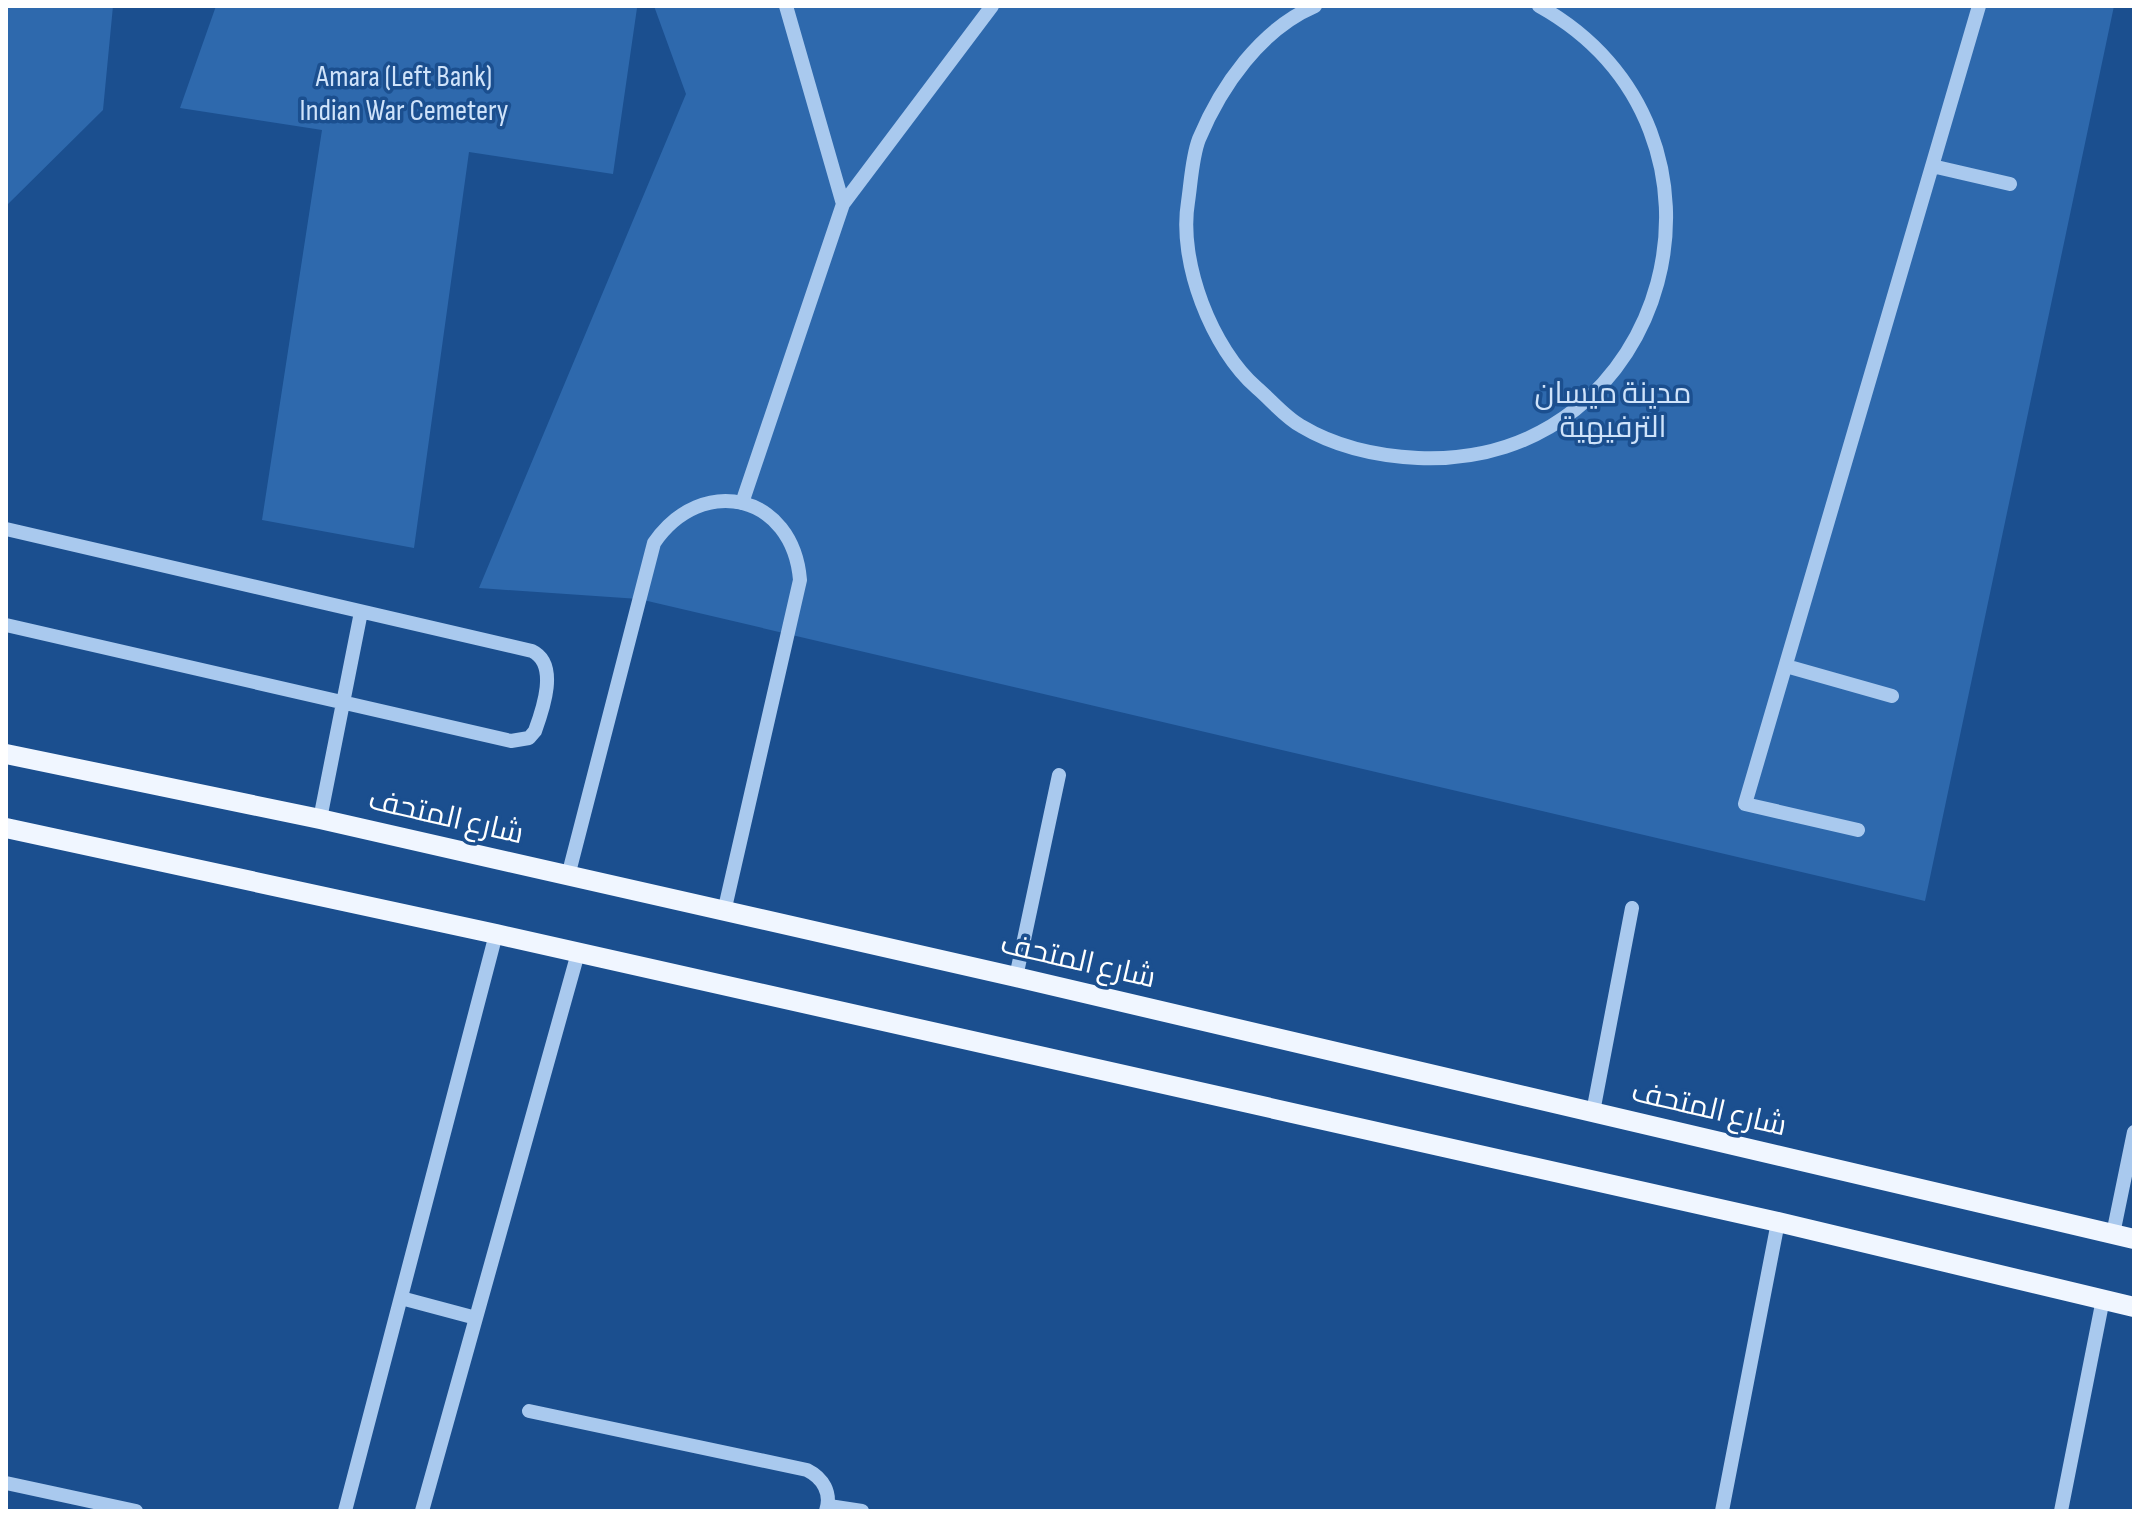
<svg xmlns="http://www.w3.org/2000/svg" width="2140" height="1517" viewBox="0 0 2140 1517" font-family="'Sofia Sans Condensed',Cairo,sans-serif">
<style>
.green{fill:#2e69ad}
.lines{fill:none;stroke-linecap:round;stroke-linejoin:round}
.minor{stroke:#a9c9ee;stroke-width:14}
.major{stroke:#f0f6ff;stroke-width:20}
.labels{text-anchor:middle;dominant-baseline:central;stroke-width:7;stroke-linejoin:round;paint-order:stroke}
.park-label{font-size:30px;fill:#cfe3fa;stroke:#1b4f8f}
.street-label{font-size:30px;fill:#fff;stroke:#1b4f8f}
</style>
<rect width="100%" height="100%" fill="#1b4f8f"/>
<path class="green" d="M6 6H113L103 110 6 206Z
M216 6 637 8 613 174 469 152 414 548 262 520 322 130 180 108Z
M654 6H2114L1925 901 639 599 479 588 686 94Z"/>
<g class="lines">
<path class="minor" d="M786 6 843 204
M1315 6C1261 29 1221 86 1199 139 1192 157 1191 182 1188 202 1178 262 1212 349 1257 388 1271 400 1285 417 1301 426 1336 447 1378 456 1418 458 1671 469 1763 131 1539 6
M1932 166 2010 184
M742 503 843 204 992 6
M6 529 532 651C559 664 543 709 535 731L529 738 511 741 6 625
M1786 666 1892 696
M320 819 361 612
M1858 830 1745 804 1979 6
M568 876 654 543C702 473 793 494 800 580L724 912
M1016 977 1059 775
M1593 1112 1632 908
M2113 1234 2134 1132
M401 1298 476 1318
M529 1411 807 1470C823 1478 832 1493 826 1511
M6 1483 136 1511
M829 1506 862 1511
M345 1511 496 934
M422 1511 578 953
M1722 1511 1778 1222
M2061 1511 2103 1299"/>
<path class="major" d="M6 754 320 819 1016 977 2134 1239
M6 828 496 934 1778 1222 2134 1307"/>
</g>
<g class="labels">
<g class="park-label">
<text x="404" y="77">Amara (Left Bank)<tspan x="404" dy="34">Indian War Cemetery</tspan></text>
<text x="1613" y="394">مدينة ميسان<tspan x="1613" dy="34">الترفيهية</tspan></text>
</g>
<g class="street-label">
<text transform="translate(446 817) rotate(13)">شارع المتحف</text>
<text transform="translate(1078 961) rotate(13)">شارع المتحف</text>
<text transform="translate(1709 1109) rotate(13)">شارع المتحف</text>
</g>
</g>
<rect width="2140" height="1517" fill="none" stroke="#ffffff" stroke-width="16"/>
</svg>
